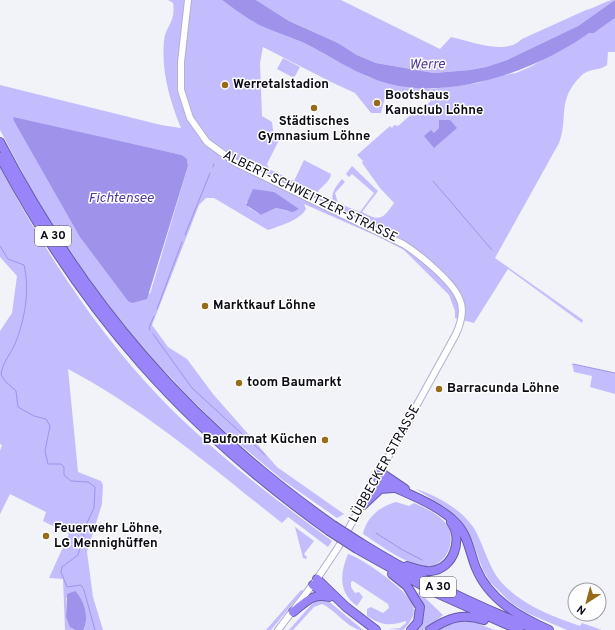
<svg xmlns="http://www.w3.org/2000/svg" width="615" height="630" viewBox="0 0 615 630" font-family="Overpass,sans-serif">
<style>
.green{fill:#c3bdfd;fill-rule:evenodd}
.water{fill:#9f92eb}
.lines{fill:none;stroke-linecap:round;stroke-linejoin:round}
.stream{stroke:#9f92eb;stroke-width:1}
.secondary-casing{stroke:#b2afd2;stroke-width:8}
.highway-casing{stroke:#685aaa;stroke-width:10}
.secondary{stroke:#fff;stroke-width:6}
.highway{stroke:#9985f9;stroke-width:8}
.highway-bridge-casing{stroke:#685aaa;stroke-width:10;stroke-linecap:butt}
.highway-bridge{stroke:#9985f9;stroke-width:8}
.poi-dot{fill:#976c19;stroke:#fff;stroke-width:1.5}
.labels{text-anchor:middle;dominant-baseline:central;stroke-width:3;stroke-linejoin:round;paint-order:stroke}
.shield{fill:#fff;stroke:#55545c;stroke-width:1}
.shield-label{font-size:12px;font-weight:bold;fill:#0c0a16}
.poi-label{font-size:13px;font-weight:bold;fill:#0c0a16;stroke:#fff;text-anchor:start}
.street-label{font-size:13px;fill:#0c0a16;stroke:#fff}
.water-label{font-size:14px;font-style:italic;fill:#51399f;stroke:#fff}
</style>
<rect width="100%" height="100%" fill="#f2f2f9"/>
<path class="green" d="M168 0H222L264 27 302 42 368 77 408 87 432 89 478 83 497 76 516 73 530 67 589 33H594L615 18V52H608L607 65C600 71 588 68 581 76 556 101 569 117 559 143L495 258 583 320 582 323 508 269 474 323 455 318V311L449 295 404 250 379 237 304 204 306 209C300 220 280 226 268 230L214 198H206L199 205 152 325 168 347 187 359 213 394 277 467 344 514 337 518 284 481 226 433 191 399 140 345 95 288 65 246 36 198 0 130V85L161 125 181 128C170 101 161 71 164 41 165 26 176 23 173 3ZM263 47 331 82 355 93 371 113H381L385 97 430 98V102L422 108 421 106 398 126 394 125 392 128 390 126 357 155 363 161 362 163 380 188 394 203C383 219 380 222 362 212L378 191 352 166 346 174 349 177 352 174 374 193 360 212 338 203 335 193 345 182 342 179C336 186 329 195 334 204L316 195C319 187 330 183 331 174L304 160 294 181 269 169 267 164 279 140 274 137 272 122 262 116 260 63ZM13 118 182 155 187 159 188 166 150 294ZM246 202 299 209 287 211 276 208 261 215 249 208Z
M256 0H341L440 49 451 37C471 41 505 56 522 39L586 10C596 8 605 0 615 0L578 26 507 60 486 67 470 70 434 73 376 63 357 55 338 43 289 21Z
M283 58 300 67 294 78 277 69Z
M0 167C50 262 111 354 190 427 235 469 283 505 332 541L328 547 288 517 282 523C213 469 146 410 68 369L78 472 101 481 103 485 102 504 87 552 93 597 103 630H83C91 619 82 604 77 593L66 598V617L76 630H65L63 579 49 578 69 534 43 521 46 512 10 494 0 514V451L2 445 0 444V331L12 313 17 276 0 257Z
M572 364 615 373V394L590 387 592 376 574 372Z
M416 489C440 497 469 513 479 538 486 553 490 569 501 582 522 605 551 616 580 626L582 623 602 630H567L527 613 510 602 490 582 483 570 472 540 465 527 445 507Z
M396 502 409 506 414 503C425 508 441 515 447 525 457 541 446 567 426 566 407 566 379 544 363 534 366 518 380 506 396 502Z
M295 527 314 541 304 554 307 557 306 559 303 558Z
M348 554C361 557 410 592 413 605 416 615 410 623 403 630L389 629 400 628 406 623V621C389 626 383 626 367 616V609L371 607 383 613 389 608 388 604 353 581 351 582V587L355 593 359 592 363 597 357 606C338 593 340 573 348 554Z
M301 590 303 591 300 595 271 630H266Z
M419 592 443 615 424 630H417C426 618 427 606 418 594Z
M320 599H326L363 630C348 630 336 610 322 604L314 607 293 630H289L311 605Z
M463 621 475 622 494 630H438L451 624Z"/>
<path class="water" d="M222 0H256L289 21 338 43 357 55 376 63 434 73 470 70 486 67 507 60 578 26 615 0V18L594 33H589C537 70 454 100 390 84 358 76 331 56 302 42 290 37 278 33 266 28 250 21 236 10 222 0Z
M13 117 182 155 187 159 188 166 147 299 132 303 128 301 80 237 14 121Z
M439 120H450L457 128 434 148 424 136 431 130 434 133 439 128Z
M253 189 274 192 299 209 293 212 276 208 261 215 246 205Z
M75 591C84 599 90 620 83 630H76L70 627 66 617 67 594Z"/>
<g class="lines">
<path class="stream" d="M213 167 214 164
M433 181 492 250
M185 235 210 173
M0 246 8 259 24 265C30 290 25 319 15 344 10 355 3 362 1 374L4 380 16 391 18 407 34 416 46 419 50 426 45 451 48 464H61L64 467V475L71 481 88 482 95 487 94 508 87 523 78 555 62 567 61 572 67 587 81 585 84 590 95 630
M157 309 182 242
M150 330 149 328 154 316
M153 334 192 388 265 455
M573 364 615 373
M376 533 401 549 422 560"/>
<defs>
<path id="secondary" d="M188 0 181 62V90L190 118 207 142 236 163 403 244C419 254 452 281 459 298 465 310 461 323 456 334L339 546 317 579 278 630"/>
<path id="highway" d="M0 142C82 300 187 423 333 525
M0 157C84 315 184 427 329 531
M380 472 405 489
M377 479C401 492 438 503 457 524 468 536 470 553 476 568 489 600 520 617 549 630
M363 505 380 489 393 488
M361 543C417 578 476 606 537 630
M357 549 432 591 519 630
M407 566C414 568 423 572 431 571 454 568 463 540 451 522
M392 574 407 586 420 607 418 622 411 630
M317 579 346 607 376 630
M313 585 327 595
M293 612C306 602 312 593 329 597
M430 630C448 618 462 613 484 620"/>
</defs>
<use href="#secondary" class="secondary-casing"/>
<use href="#highway" class="highway-casing"/>
<use href="#secondary" class="secondary"/>
<use href="#highway" class="highway"/>
<defs>
<path id="highway-bridge" d="M333 525 361 543
M329 531 357 549"/>
</defs>
<use href="#highway-bridge" class="highway-bridge-casing"/>
<use href="#highway-bridge" class="highway-bridge"/>
</g>
<g class="poi-dot">
<circle cx="225" cy="85" r="4"/>
<circle cx="377" cy="103" r="4"/>
<circle cx="314" cy="108" r="4"/>
<circle cx="205" cy="306" r="4"/>
<circle cx="239" cy="383" r="4"/>
<circle cx="439" cy="389" r="4"/>
<circle cx="325" cy="440" r="4"/>
<circle cx="46" cy="536" r="4"/>
</g>
<g class="labels">
<g class="shield">
<rect x="35" y="226" width="36" height="20" rx="3"/>
<rect x="420" y="577" width="36" height="20" rx="3"/>
</g>
<g class="shield-label">
<text x="53" y="236">A 30</text>
<text x="438" y="587">A 30</text>
</g>
<g class="poi-label">
<text x="233" y="85">Werretalstadion</text>
<text x="385" y="96">Bootshaus<tspan x="385" dy="15">Kanuclub Löhne</tspan></text>
<text x="314" y="122" text-anchor="middle">Städtisches<tspan x="314" dy="15">Gymnasium Löhne</tspan></text>
<text x="213" y="306">Marktkauf Löhne</text>
<text x="247" y="383">toom Baumarkt</text>
<text x="447" y="389">Barracunda Löhne</text>
<text x="317" y="440" text-anchor="end">Bauformat Küchen</text>
<text x="54" y="529">Feuerwehr Löhne,<tspan x="54" dy="15">LG Mennighüffen</tspan></text>
</g>
<g class="street-label">
<text transform="translate(310 197) rotate(26)">ALBERT-SCHWEITZER-STRASSE</text>
<text transform="translate(385 464) rotate(-61)">LÜBBECKER STRASSE</text>
</g>
<g class="water-label">
<text transform="translate(427 65) rotate(-1)">Werre</text>
<text x="121" y="198">Fichtensee</text>
</g>
</g>
<g transform="translate(587 602) rotate(216)"><circle r="19" fill="#ffffff" stroke="#9e9da2"/>
<path d="M0-3L7 15L0 10L-7 15Z" fill="#976c19"/>
<text y="-6" font-size="11" font-weight="bold" text-anchor="middle" fill="#0c0a16">N</text>
</g>
</svg>
